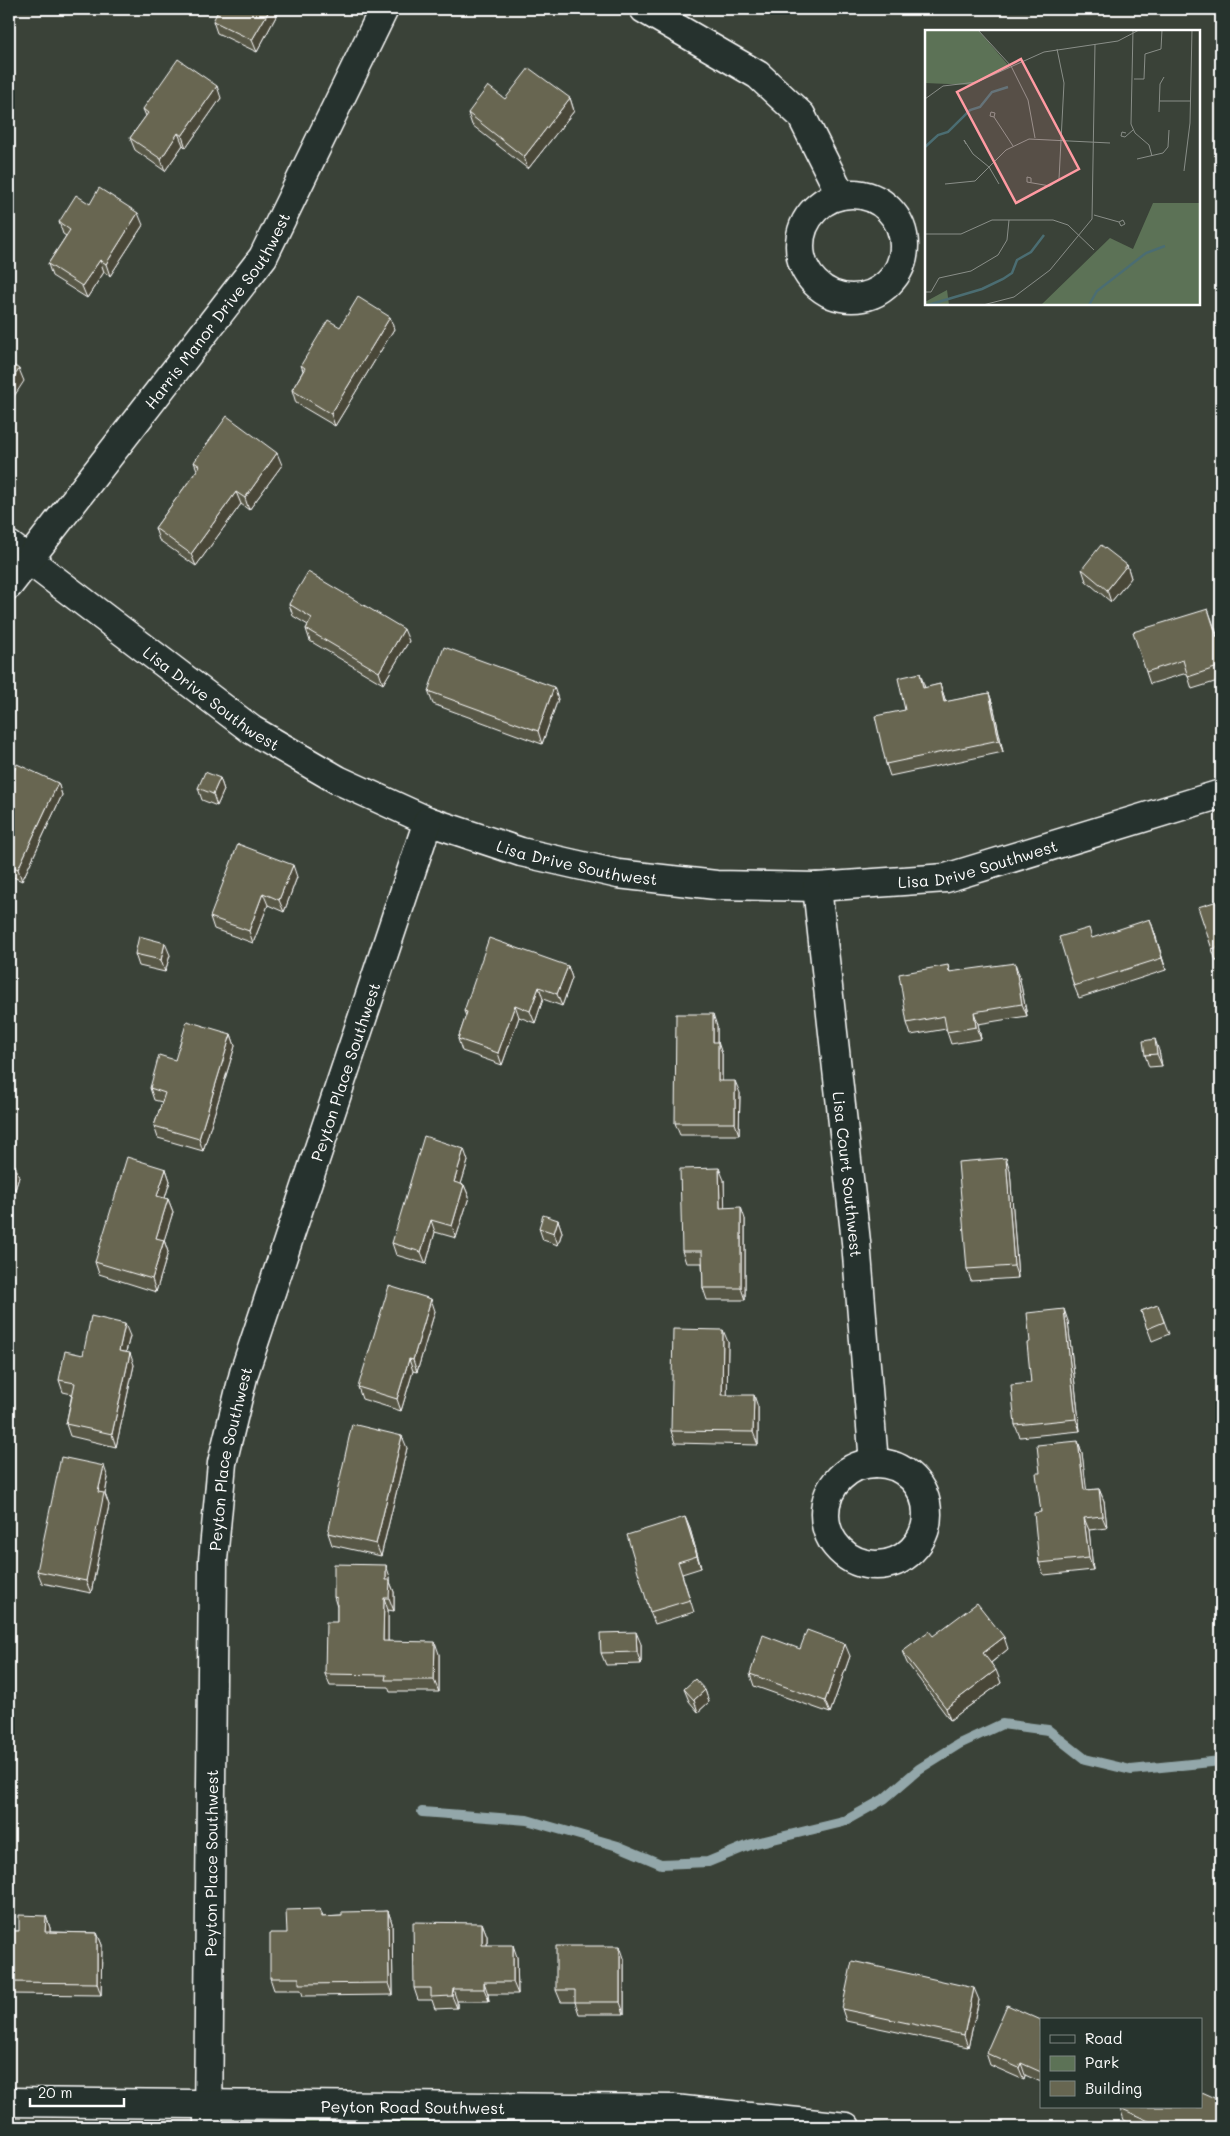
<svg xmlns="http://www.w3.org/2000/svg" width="1230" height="2136" viewBox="0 0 1230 2136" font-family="Mali,sans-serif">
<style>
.green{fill:#5c7256;stroke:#aeb8aa}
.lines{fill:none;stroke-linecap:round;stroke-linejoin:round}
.stream{stroke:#93a7aa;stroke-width:10}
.street-casing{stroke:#fff;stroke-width:31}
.secondary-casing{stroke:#fff;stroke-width:31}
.street{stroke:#26332d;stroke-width:28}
.secondary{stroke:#26332d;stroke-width:28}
.wall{fill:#595846;stroke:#fff}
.shaded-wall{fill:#484739;stroke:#fff}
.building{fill:#676651;stroke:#fff}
.labels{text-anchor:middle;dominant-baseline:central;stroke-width:4;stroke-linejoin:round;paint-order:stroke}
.street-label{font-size:16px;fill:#fff;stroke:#26332d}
.inset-river{fill:none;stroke:#4b6d72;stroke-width:2.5}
.inset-road{fill:none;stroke:#898e88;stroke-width:1}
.view{fill:#ff9aa2;fill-opacity:0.15;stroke:#ff9aa2;stroke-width:2.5}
.inset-edge{fill:none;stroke:#fff;stroke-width:2.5}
</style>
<rect width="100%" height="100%" fill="#3a4238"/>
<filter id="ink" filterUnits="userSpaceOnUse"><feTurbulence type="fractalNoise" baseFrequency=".02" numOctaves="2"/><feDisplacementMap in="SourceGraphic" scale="10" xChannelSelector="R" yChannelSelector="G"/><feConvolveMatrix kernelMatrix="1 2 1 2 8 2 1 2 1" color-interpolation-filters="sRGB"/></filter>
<g filter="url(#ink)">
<path class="green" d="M219 2100 730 2110 924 2127H222Z"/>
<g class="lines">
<path class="stream" d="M422 1812 527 1820 618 1846 661 1864 708 1862 752 1844 843 1822 884 1799 919 1769 959 1744 1002 1724 1048 1730 1085 1759 1131 1770 1221 1761"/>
<defs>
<g id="street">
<path d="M644 9 758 75 801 115 841 195"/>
<circle cx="852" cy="246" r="52"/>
<path id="s1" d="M9 545 252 730 338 780 428 821 521 852 618 874 716 885 817 887 946 878 1221 794"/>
<path id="s2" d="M9 585 263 257 384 9"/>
<path id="s3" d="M817 887 856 1242 874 1463"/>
<circle cx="876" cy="1514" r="51"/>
<path id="s4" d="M208 2127 213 1560 222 1463 244 1373 428 821"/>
</g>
<g id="secondary">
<path id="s5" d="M9 2102 674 2109 846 2127"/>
</g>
</defs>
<use href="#street" class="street-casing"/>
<use href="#secondary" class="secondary-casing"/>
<use href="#street" class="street"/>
<use href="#secondary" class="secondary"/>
</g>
<path class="wall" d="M280 9 257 52 217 33 213 21Z
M221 98 186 148 183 145 165 171 135 150 130 138 146 116 143 109Z
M570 98 574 111 528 169 472 125 468 113 505 99Z
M90 204 143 225 110 276 104 272 87 298 52 276 48 264 66 236 63 234 59 222Z
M340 327 394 329 335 426 296 403 292 390 303 371 301 365Z
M194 462 282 465 249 510 241 504 196 566 159 540 155 528 197 470Z
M1127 565 1131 578 1111 602 1086 581 1082 569Z
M289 604 409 641 383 684 310 641 306 629 308 625 293 616Z
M1208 609 1218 637 1221 636V680L1192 689 1187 673 1150 684 1146 672Z
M940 684 946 702 989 693 993 705 1003 752 890 776 886 764 905 710 924 685 925 688Z
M428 691 558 699 542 744 433 704Z
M220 778 224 790 217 806 202 800 198 788Z
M9 782 58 783 62 795 22 881 9 875Z
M297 877 284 912 268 905 253 943 214 929 210 917Z
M1221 900V960L1216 961 1212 949Z
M1154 931 1166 970 1079 998 1074 986Z
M135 954 170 955 165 972 139 966Z
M948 965 950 972 1019 975 1027 1016 978 1024 981 1039 951 1044 946 1029 911 1035 907 1023Z
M568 966 572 978 562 1006 543 999 535 1023 519 1017 502 1065 462 1051 458 1039 466 1016 464 1011Z
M717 1026V1042L722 1054V1081L740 1093 739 1135H680L675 1123Z
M231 1034 235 1046 203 1151 158 1138 154 1126 162 1102 154 1100 150 1088 175 1060Z
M1159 1051 1162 1066 1149 1067 1145 1055Z
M468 1161 461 1184 464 1185 469 1197 456 1238 435 1232 426 1264 396 1255 392 1243Z
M9 1163 15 1165 19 1177 15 1190 9 1188Z
M166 1169 170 1181 165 1198 168 1199 173 1212 164 1240 168 1252 156 1292 99 1274 95 1262Z
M1010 1170 1018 1278 971 1281 967 1269Z
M724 1180V1208L745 1219V1300H707L703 1288 702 1263H686L682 1251Z
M558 1220 562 1232 558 1245 543 1240 539 1228Z
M1158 1305 1169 1334 1152 1341 1141 1311Z
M435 1311 417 1372 413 1371 401 1411 362 1399 358 1387Z
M1068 1321 1080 1431 1020 1437 1015 1425 1031 1383 1030 1342Z
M130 1336 126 1352 134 1365 116 1447 70 1436 66 1424 72 1394 63 1392 59 1380 83 1355Z
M728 1342 727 1395 758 1407V1445L675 1443 671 1431Z
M1078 1441 1082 1453 1086 1490 1099 1489 1104 1501 1107 1528 1089 1530 1093 1570 1044 1575 1039 1563 1041 1512 1040 1473Z
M407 1448 381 1556 332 1545 328 1533Z
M108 1478 105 1494 109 1505 91 1593 42 1583 37 1571Z
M685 1517 690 1529 701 1568 682 1574 694 1612 655 1624 650 1612Z
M390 1577V1582L394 1592V1611L388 1610V1641L439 1654V1692H390L388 1687 330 1686 325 1674 337 1622V1607L334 1597Z
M933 1636 1008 1649 991 1663 1001 1683 950 1720 907 1663 902 1651Z
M641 1644V1664L606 1665 601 1653Z
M800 1649 850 1656 830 1713 754 1686 750 1674Z
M684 1689 705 1690 709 1702 698 1712 689 1701Z
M320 1909 323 1917 342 1916 388 1911 392 1923 393 1995 303 1996 301 1990H274L270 1978 287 1933Z
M46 1916 50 1928V1932L97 1933 102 1945 101 1995 9 1994V1931H19Z
M482 1923 487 1936V1945L517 1957 518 1994H488L489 2001H457V2008L435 2009 432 2000H418L414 1988Z
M624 1958V2014H579L575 2002H561L556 1990Z
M979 2000 968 2047 846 2021 842 2009Z
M1041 2020V2082L1025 2075 1024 2080 990 2065 986 2053Z
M1120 2108 1221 2127H1140L1124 2120Z"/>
<path class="shaded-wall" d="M270 9H280L257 52 252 40Z
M217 86 221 98 186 148 182 136Z
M570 98 574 111 528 169 524 157Z
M178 133 183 145 165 171 161 159Z
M138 213 143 225 110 276 106 264Z
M100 260 104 272 87 298 82 286Z
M390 317 394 329 335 426 331 414Z
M19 369 24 381 9 404V385Z
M277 453 282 465 249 510 245 498Z
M236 492 241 504 196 566 191 554Z
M1127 565 1131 578 1111 602 1107 590Z
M404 629 409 641 383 684 379 672Z
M920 673 924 685 928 700 923 688Z
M940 684 944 696 948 714 944 702Z
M554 687 558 699 542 744 538 731Z
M989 693 993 705 1003 752 999 740Z
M220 778 224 790 217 806 213 794Z
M58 783 62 795 22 881 18 869Z
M293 865 297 877 284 912 279 900Z
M263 893 268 905 253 943 249 931Z
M1150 919 1154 931 1166 970 1162 958Z
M165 943 170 955 165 972 161 960Z
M1015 963 1019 975 1027 1016 1022 1004Z
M568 966 572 978 562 1006 557 994Z
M539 987 543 999 535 1023 530 1011Z
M515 1005 519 1017 502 1065 498 1053Z
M974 1012 978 1024 981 1039 976 1027Z
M713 1014 717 1026V1054L713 1042Z
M231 1034 235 1046 203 1151 199 1139Z
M1155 1039 1159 1051 1162 1066 1157 1054Z
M718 1042 722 1054V1093L718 1081Z
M735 1081 740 1093 739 1135 735 1123Z
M464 1149 468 1161 458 1194 454 1182Z
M1006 1158 1010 1170 1018 1278 1014 1266Z
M15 1165 19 1177 15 1190 10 1178Z
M719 1168 724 1180 725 1220 720 1208Z
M166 1169 170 1181 162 1208 157 1196Z
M464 1185 469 1197 456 1238 452 1226Z
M168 1199 173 1212 161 1250 156 1238Z
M741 1207 745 1219V1300L741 1288Z
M431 1220 435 1232 426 1264 421 1252Z
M558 1220 562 1232 558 1245 554 1233Z
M164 1240 168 1252 156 1292 152 1279Z
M431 1299 435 1311 417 1372 413 1360Z
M1064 1309 1068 1321 1080 1431 1076 1419Z
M125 1324 130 1336 123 1363 119 1351Z
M723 1330 728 1342 727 1407 722 1395Z
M130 1353 134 1365 116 1447 112 1434Z
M409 1359 413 1371 401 1411 397 1399Z
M754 1395 758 1407V1445L753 1432Z
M402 1436 407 1448 381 1556 376 1544Z
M1078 1441 1082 1453 1088 1502 1084 1490Z
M104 1466 108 1478 105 1494 109 1505 91 1593 86 1581 98 1492Z
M1099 1489 1104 1501 1107 1528 1102 1516Z
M685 1517 690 1529 701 1568 697 1556Z
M1084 1518 1089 1530 1093 1570 1089 1558Z
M386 1565 390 1577V1582L394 1592V1611L389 1598 386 1580Z
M384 1598 388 1610V1653L383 1641Z
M636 1632 641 1644V1664L637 1652Z
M1004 1637 1008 1649 988 1665 983 1653Z
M435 1642 439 1654V1692L434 1680Z
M845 1644 850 1656 830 1713 825 1701Z
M996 1670 1001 1683 950 1720 946 1708Z
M705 1690 709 1702 698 1712 694 1700Z
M388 1911 392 1923 393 1995 389 1983Z
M46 1916 50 1928V1944L45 1932Z
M482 1923 487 1936V1957L482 1945Z
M97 1933 102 1945 101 1995 97 1983Z
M513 1945 517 1957 518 1994 513 1982Z
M620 1946 624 1958V2014L620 2002Z
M484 1982 488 1994 489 2001 484 1989Z
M974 1988 979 2000 968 2047 964 2035Z
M453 1989 457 2001V2008L452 1996Z
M1021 2063 1025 2075 1024 2080 1019 2068Z"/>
<path class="building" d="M219 9H270L252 40 213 21Z
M178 59 217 86 182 136 178 133 161 159 130 138 148 113 143 109Z
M529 68 570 98 524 157 468 113 488 86 505 99Z
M99 188 138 213 106 264 100 260 82 286 48 264 70 230 59 222 76 195 90 204Z
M358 297 390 317 331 414 292 390 305 368 301 365 328 320 340 327Z
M9 362 19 369 9 385Z
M227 416 277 453 245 498 236 492 191 554 155 528 200 466 194 462Z
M1101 545 1127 565 1107 590 1082 569Z
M308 572 404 629 379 672 306 629 312 618 289 604Z
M1208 609 1217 637 1221 636V666L1188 677 1183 660 1146 672 1133 632Z
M444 647 554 687 538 731 428 691Z
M920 673 923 688 940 684 944 702 989 693 999 740 886 764 875 716 905 710 898 678Z
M17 764 58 783 18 869 9 865V782Z
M205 772 220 778 213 794 198 788Z
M238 844 293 865 279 900 263 893 249 931 210 917Z
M1221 900V946L1212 949 1198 907Z
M1150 919 1162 958 1074 986 1059 937 1089 928 1092 938Z
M139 936 165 943 161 960 135 954Z
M489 938 568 966 557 994 539 987 530 1011 515 1005 498 1053 458 1039 467 1012 464 1011Z
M1015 963 1022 1004 974 1012 976 1027 947 1032 944 1016 907 1023 899 974 948 965 949 972Z
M676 1014H713V1042H718V1081H735V1123H675Z
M187 1021 231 1034 199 1139 154 1126 165 1093 150 1088 159 1055 175 1060Z
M1155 1039 1157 1054 1145 1055 1143 1041Z
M424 1136 464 1149 454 1182 464 1185 452 1226 431 1220 421 1252 392 1243Z
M127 1157 166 1169 157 1196 168 1199 156 1238 164 1240 152 1279 95 1262Z
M1006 1158 1014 1266 967 1269 958 1162Z
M9 1163 15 1165 10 1178 9 1177Z
M719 1168 720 1208 741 1207V1288H703L702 1251H682L680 1169Z
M543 1215 558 1220 554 1233 539 1228Z
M389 1286 431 1299 413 1360 409 1359 397 1399 358 1387Z
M1158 1305 1164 1322 1147 1329 1141 1311Z
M1064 1309 1076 1419 1015 1425 1011 1385 1031 1383 1027 1343 1030 1342 1027 1313Z
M91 1316 125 1324 119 1351 130 1353 112 1434 66 1424 75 1383 59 1380 65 1351 83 1355Z
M673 1329 723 1330 722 1395H754L753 1432 671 1431Z
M352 1424 402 1436 376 1544 328 1533Z
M1078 1441 1084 1490 1099 1489 1102 1516 1084 1518 1089 1558 1039 1563 1034 1513 1041 1512 1036 1473H1040L1037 1445Z
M61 1457 104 1466 98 1492 104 1493 86 1581 37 1571Z
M685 1517 697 1556 678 1562 690 1600 650 1612 627 1535Z
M334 1564 386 1565V1580H390L389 1598H384L383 1641 435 1642 434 1680H385L386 1675 325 1674 326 1622H337V1598L334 1597Z
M977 1603 1004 1637 983 1653 996 1670 946 1708 902 1651 929 1631 933 1636Z
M807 1630 845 1644 825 1701 750 1674 763 1635 800 1649Z
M636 1632 637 1652 601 1653 600 1633Z
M695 1679 705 1690 694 1700 684 1689Z
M320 1909 321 1917 342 1916V1912L388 1911 389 1983 299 1984V1978H270V1933H287L286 1910Z
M19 1915 46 1916 45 1932 97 1933V1983L9 1982V1931H19Z
M413 1922 482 1923V1945H513V1982H484V1989H453L452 1996 431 1997V1988H414Z
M556 1946H620V2002H575V1990H556Z
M852 1961 974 1988 964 2035 842 2009Z
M1007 2005 1041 2020V2072L1021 2063 1019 2068 986 2053Z
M1201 2092 1221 2101V2127H1162L1120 2108 1121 2107H1201Z"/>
</g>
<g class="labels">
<g class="street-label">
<text stroke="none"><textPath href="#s2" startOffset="345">Harris Manor Drive Southwest</textPath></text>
<text stroke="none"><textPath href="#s1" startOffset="254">Lisa Drive Southwest</textPath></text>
<text stroke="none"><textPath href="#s1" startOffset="659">Lisa Drive Southwest</textPath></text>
<text stroke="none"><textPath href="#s1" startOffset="1064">Lisa Drive Southwest</textPath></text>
<text stroke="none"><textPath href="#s4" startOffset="1075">Peyton Place Southwest</textPath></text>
<text stroke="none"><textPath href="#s3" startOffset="289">Lisa Court Southwest</textPath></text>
<text stroke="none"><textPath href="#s4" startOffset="670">Peyton Place Southwest</textPath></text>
<text stroke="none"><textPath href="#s4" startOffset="264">Peyton Place Southwest</textPath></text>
<text stroke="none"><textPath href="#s5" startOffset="404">Peyton Road Southwest</textPath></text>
</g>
</g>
<g transform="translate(925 30)">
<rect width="275" height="275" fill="#3a4238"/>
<path d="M0 0H53L85 37 46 55 0 53ZM228 173H275V275H116L185 208 208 219ZM22 260 24 275H0V272Z" fill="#5c7256"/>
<path class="inset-river" d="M0 117 13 105 23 102 45 80 55 77 67 62 83 57M3 275 57 259 78 249 87 243 92 230 106 222 119 205M164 275 172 261 221 223 240 216"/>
<path class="inset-road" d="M53 0 86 36 103 70 110 108M208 0 206 94 210 103 224 115 227 126M209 49H219L220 24 236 19 237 0M0 69 18 56 52 52 119 22 193 11 214 0M235 71H266M234 82 235 54 239 47M69 87 70 83 66 82 65 86 69 87 88 116M201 103 197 102 196 106 200 107 208 100M41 114 39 110 48 124 64 137 74 154M212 129 238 123 243 117 244 100M259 141 265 93 267 0M106 152V148L102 147V152L125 156 134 149 139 53 132 19M20 154 50 151 81 120 104 109 185 113M169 185 194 192 198 190 200 194 196 196 194 192M0 204H36L67 190H128L143 195 169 220M0 262H6L14 248 46 241 73 225 82 210 84 190M58 275 89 267 125 240 167 189 170 14"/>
<path class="view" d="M96 29 154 139 91 173 32 62Z"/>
<rect width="275" height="275" class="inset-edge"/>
</g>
<rect width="1230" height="2136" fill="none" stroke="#26332d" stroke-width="30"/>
<rect x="15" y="15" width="1200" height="2106" fill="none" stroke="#fff" stroke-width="2" filter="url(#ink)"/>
<rect x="1040" y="2018" width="162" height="90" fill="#26332d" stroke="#7d8581"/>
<rect x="1050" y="2035" width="25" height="8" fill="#26332d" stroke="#7d8581"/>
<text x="1085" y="2044" font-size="15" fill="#ffffff">Road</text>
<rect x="1050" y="2056" width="25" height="15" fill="#5c7256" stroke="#7d8581"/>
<text x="1085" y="2068" font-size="15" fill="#ffffff">Park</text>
<rect x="1050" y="2081" width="25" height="15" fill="#676651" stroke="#7d8581"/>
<text x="1085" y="2094" font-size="15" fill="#ffffff">Building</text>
<path d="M30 2098v8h94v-8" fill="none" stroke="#ffffff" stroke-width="2.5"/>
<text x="38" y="2098" font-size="15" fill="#ffffff" stroke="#26332d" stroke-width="4" paint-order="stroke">20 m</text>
</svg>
